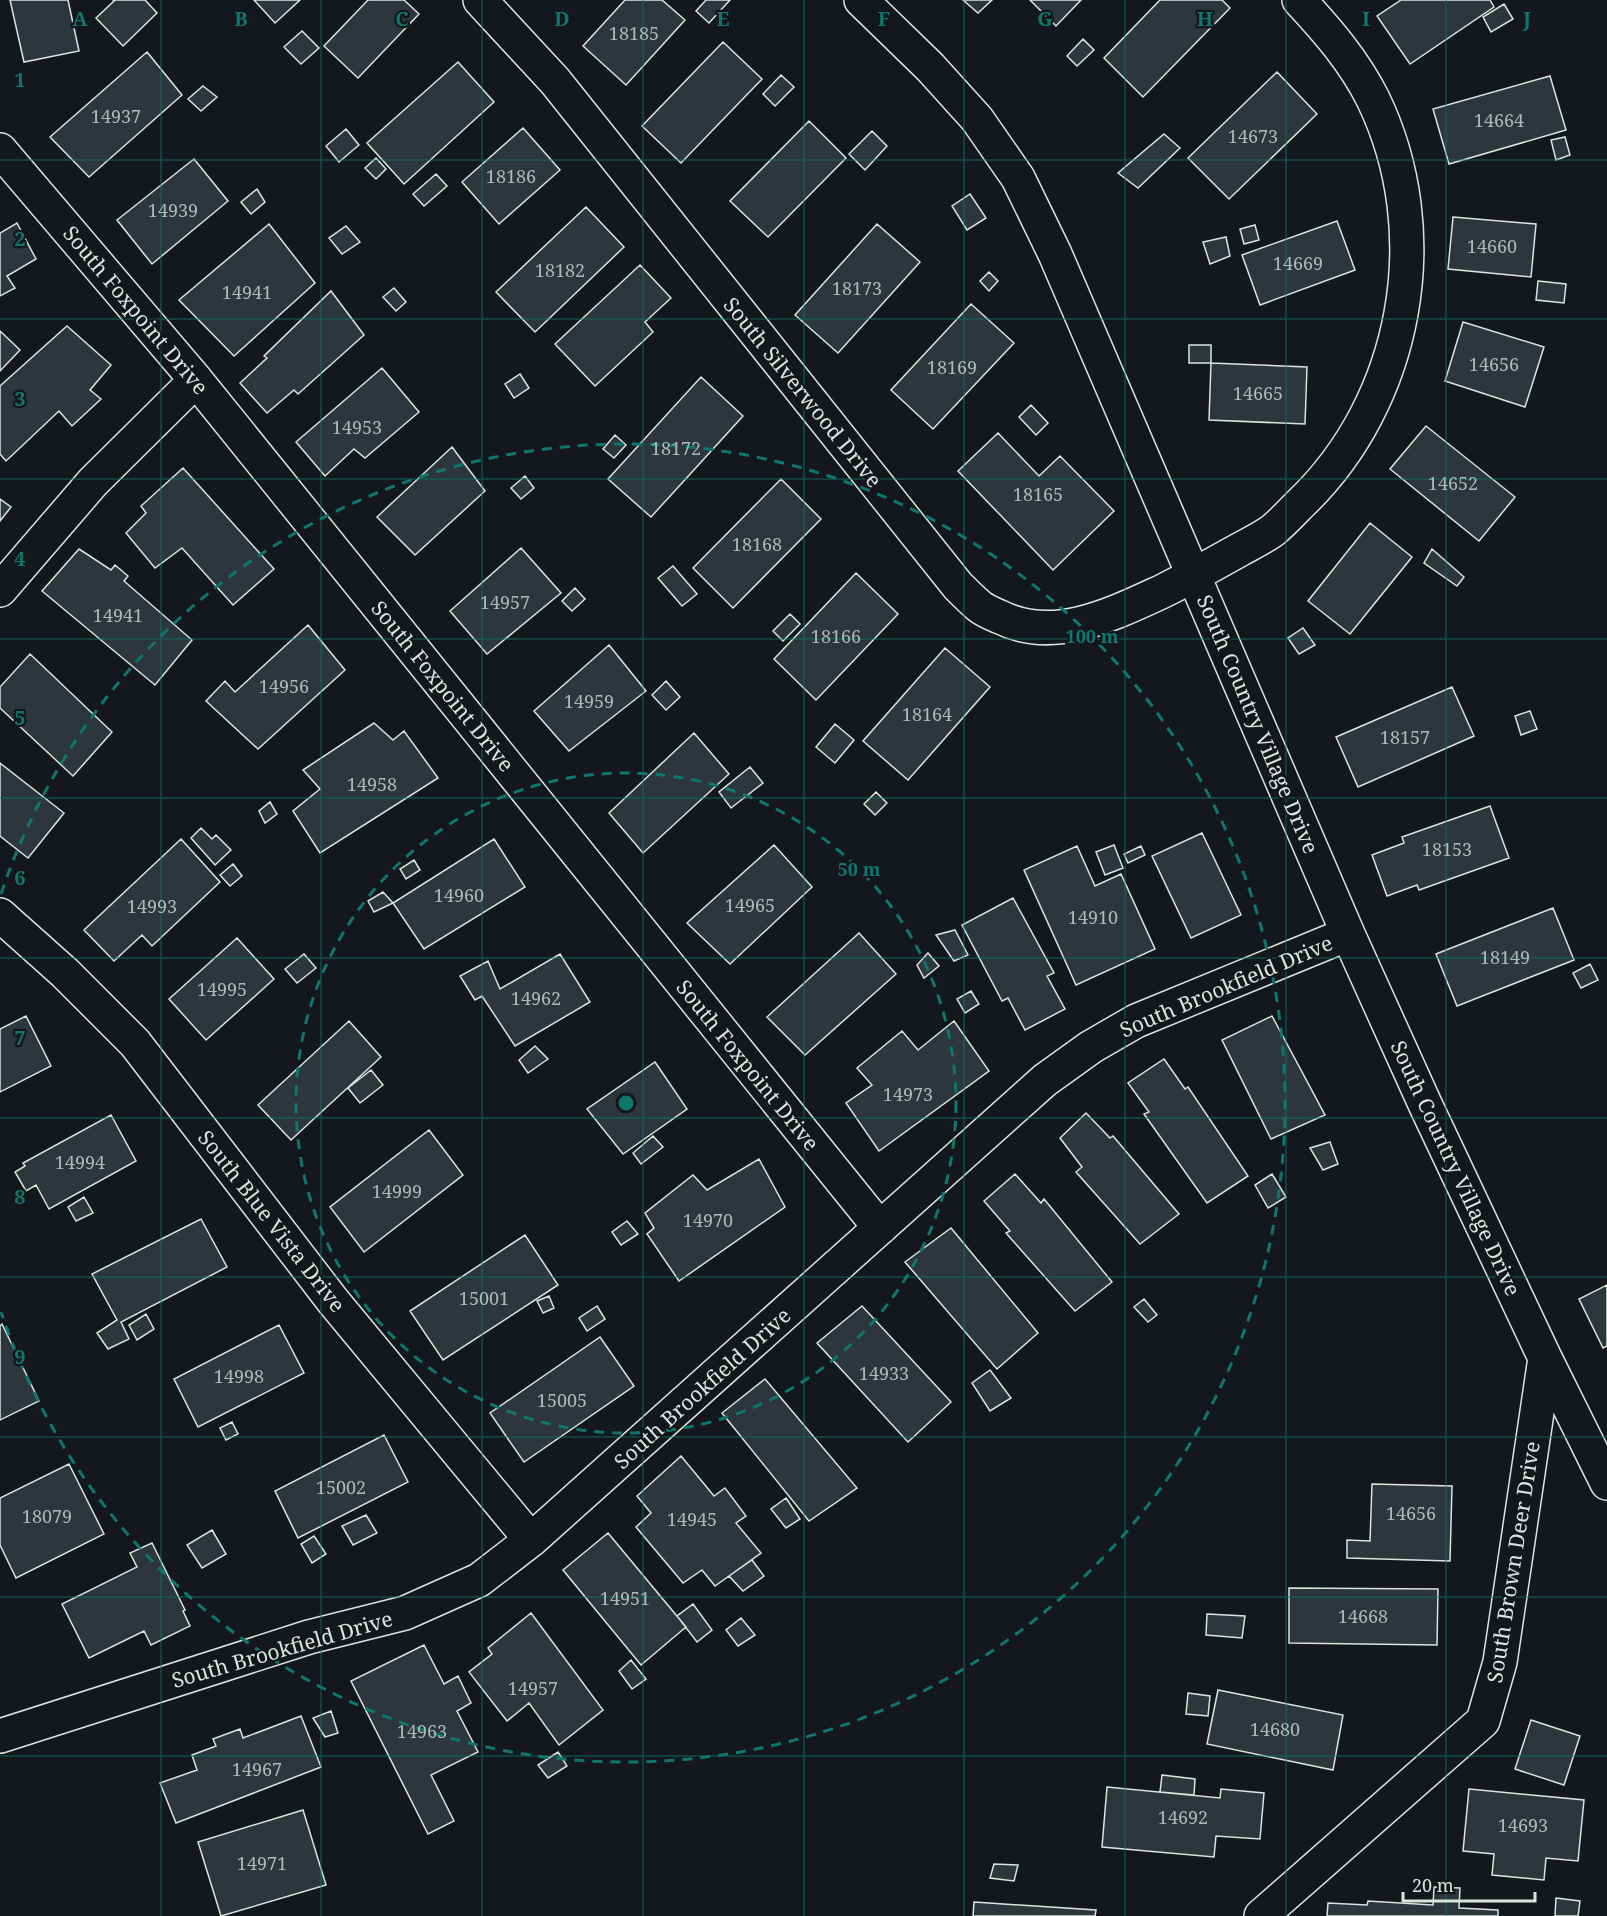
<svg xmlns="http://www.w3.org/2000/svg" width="1607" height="1916" viewBox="0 0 1607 1916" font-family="'Noto Serif',serif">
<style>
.building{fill:#2c363c;stroke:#d8e6dc;stroke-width:1.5}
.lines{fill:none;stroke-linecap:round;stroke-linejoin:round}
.street-casing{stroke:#d8e6dc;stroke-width:36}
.street{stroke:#14181c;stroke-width:33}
.grid{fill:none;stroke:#0f766e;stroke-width:1.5;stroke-opacity:0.55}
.ring{fill:none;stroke:#0f766e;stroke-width:3;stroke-dasharray:10 8}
.labels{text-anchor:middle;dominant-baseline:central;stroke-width:4.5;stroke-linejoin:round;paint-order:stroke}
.number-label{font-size:18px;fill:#adbab4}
.street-label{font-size:21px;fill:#d8e6dc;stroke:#14181c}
.grid-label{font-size:20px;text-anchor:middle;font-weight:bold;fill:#0f766e;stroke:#14181c;stroke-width:4.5;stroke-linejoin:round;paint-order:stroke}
.centre{fill:#0f766e;stroke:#14181c;stroke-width:3}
.ring-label{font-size:18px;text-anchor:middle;font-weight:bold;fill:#0f766e;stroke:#14181c;stroke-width:4.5;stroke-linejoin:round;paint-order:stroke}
</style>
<rect width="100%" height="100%" fill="#14181c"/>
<path class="building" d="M10 0H68L79 51 24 62Z
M113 0H145L157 13 123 46 96 18 114 1Z
M254 0H300L275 23Z
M368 0H404L419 14 358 78 324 46Z
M625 0H662L685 20 626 85 583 46Z
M706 0H730L709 23 696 11Z
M963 0H992L978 13Z
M1030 0H1081L1056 26Z
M1160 0H1222L1230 8 1143 97 1104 58Z
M1401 0H1490L1494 7 1410 64 1377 16Z
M1504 4 1513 19 1491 32 1483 17Z
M302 31 319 48 301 64 284 47Z
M1083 39 1094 50 1077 66 1067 56Z
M723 42 762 79 681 163 642 126Z
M147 52 182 95 89 177 50 137Z
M458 62 494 102 404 184 367 143Z
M1277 72 1317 114 1229 199 1188 158Z
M781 75 794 87 775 106 763 94Z
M1550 76 1566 130 1449 164 1433 109Z
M203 86 217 97 201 111 188 99Z
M809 121 846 158 768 237 730 201Z
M523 128 560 170 499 224 462 182Z
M346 129 359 145 339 162 326 146Z
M872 131 887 146 865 170 849 154Z
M1164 134 1180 148 1138 188 1118 173Z
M1565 137 1570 155 1556 160 1551 140Z
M376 158 386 169 376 179 365 168Z
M194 159 228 201 152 264 117 220Z
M436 174 447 186 424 206 413 194Z
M257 189 265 202 251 214 241 202Z
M970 194 986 218 967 230 952 206Z
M586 207 624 247 535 332 496 292Z
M1453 217 1536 224 1531 277 1448 269Z
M1337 221 1355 270 1260 305 1242 255Z
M17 223 36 259 7 276 15 288 0 296V233Z
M269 224 315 283 234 356 179 300Z
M877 224 920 262 838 353 795 315Z
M1255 225 1259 240 1244 244 1240 229Z
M346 226 360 242 342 254 329 238Z
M1226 237 1230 256 1210 264 1203 242Z
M640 265 671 298 645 322 653 332 595 386 555 344Z
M989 272 998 281 989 291 980 281Z
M1538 281 1566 284 1564 303 1536 300Z
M394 288 406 302 396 311 383 297Z
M331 291 364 335 298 394 294 390 267 413 240 383 267 358 264 356Z
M971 304 1014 343 933 429 891 390Z
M1463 322 1544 347 1525 407 1445 381Z
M67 326 111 365 90 390 101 399 72 426 59 411 6 461 0 454V386Z
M0 331 20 350 0 371Z
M1189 345H1211V363H1189Z
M1211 363 1307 367 1305 424 1209 420Z
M382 368 419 412 365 458 354 449 325 476 296 442Z
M520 374 529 388 514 398 505 384Z
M701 377 743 416 651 517 608 479Z
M1031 405 1048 423 1036 435 1019 417Z
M1426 426 1515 497 1479 541 1390 469Z
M998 433 1039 476 1060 456 1114 511 1053 570 958 471Z
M615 435 626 445 614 458 603 449Z
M452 447 485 491 415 555 377 517Z
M183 468 274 569 233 605 182 548 155 568 126 533 146 513 141 506Z
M525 476 534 488 521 499 511 488Z
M781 479 821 519 733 608 693 568Z
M0 499 11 507 0 521Z
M1370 523 1412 557 1350 634 1308 601Z
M521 548 561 593 487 654 450 611Z
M79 549 111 570 115 565 128 576 124 581 192 640 155 685 42 591Z
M1432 549 1464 577 1457 586 1424 563Z
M673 566 697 594 682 606 658 578Z
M856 573 898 614 816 700 774 659Z
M575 588 585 599 572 611 562 601Z
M790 614 800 624 783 641 773 631Z
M308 625 345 670 258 749 206 701 225 681 235 692Z
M1303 628 1315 645 1299 654 1288 638Z
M609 645 646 691 569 751 534 711Z
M945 648 990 687 908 780 863 741Z
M30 654 112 732 73 776 0 708V687Z
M666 681 680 697 666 710 652 695Z
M1452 687 1474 736 1358 787 1336 737Z
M1530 711 1537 729 1521 735 1515 716Z
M374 723 393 740 404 731 438 778 320 853 293 811 320 789 303 770Z
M835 724 854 740 835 763 816 747Z
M694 733 729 774 643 853 609 813Z
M0 763 64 813 28 858 0 836Z
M750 767 763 783 731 808 719 792Z
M876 792 887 803 875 815 864 804Z
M270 802 277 814 265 823 259 811Z
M1490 806 1509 858 1419 890 1417 885 1387 896 1372 855 1404 843 1402 837Z
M201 828 212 839 216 835 231 850 215 865 191 838Z
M1202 833 1241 915 1191 938 1152 856Z
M181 839 220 882 152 946 142 935 114 961 84 930Z
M494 839 525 887 424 949 393 903Z
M774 845 812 887 730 964 687 923Z
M1114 845 1123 868 1105 875 1096 852Z
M1077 846 1095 886 1121 874 1155 949 1076 985 1024 870Z
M1141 846 1145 855 1128 863 1124 854Z
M414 860 420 870 406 879 400 869Z
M233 864 242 876 230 886 220 875Z
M383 892 393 903 374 912 368 901Z
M1013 898 1054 973 1047 976 1065 1009 1025 1030 1008 998 1002 1001 962 925Z
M1553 908 1574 960 1457 1006 1436 954Z
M955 930 968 955 954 961 936 935Z
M859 933 896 974 805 1055 767 1017Z
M237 938 274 979 206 1040 169 999Z
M928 953 939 966 924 978 917 965Z
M304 954 316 968 297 983 285 969Z
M560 954 590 1002 515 1046 482 996 475 1000 460 976 488 961 500 989Z
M1590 964 1598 980 1581 988 1573 973Z
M971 991 979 1004 965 1013 957 999Z
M26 1016 51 1066 0 1092V1029Z
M1272 1016 1325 1115 1271 1139 1222 1040Z
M349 1021 381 1057 291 1140 258 1105Z
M954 1021 989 1071 879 1151 846 1103 872 1085 857 1068 902 1031 918 1050Z
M535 1046 548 1059 528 1073 519 1060Z
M1164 1059 1185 1089 1188 1087 1248 1176 1207 1203 1144 1114 1149 1112 1128 1083Z
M655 1062 687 1109 623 1154 587 1109Z
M371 1070 383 1085 360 1103 348 1088Z
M1086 1113 1110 1138 1113 1136 1179 1214 1140 1244 1076 1172 1082 1167 1060 1138Z
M111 1115 136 1161 49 1209 36 1185 26 1191 15 1172 25 1166 23 1163Z
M429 1130 463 1175 364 1252 330 1207Z
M653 1136 663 1147 641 1164 633 1153Z
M1330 1142 1338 1164 1323 1170 1310 1148Z
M759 1159 785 1207 679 1281 647 1234 654 1228 645 1213 693 1175 707 1190Z
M1015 1174 1041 1203 1044 1199 1112 1282 1075 1311 1006 1233 1010 1231 984 1201Z
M1272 1174 1286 1197 1268 1208 1255 1185Z
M84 1197 93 1213 76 1221 68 1207Z
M201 1219 227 1267 121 1322 129 1339 108 1349 97 1333 117 1320 92 1274Z
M627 1221 638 1234 621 1245 612 1232Z
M951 1228 1038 1333 997 1369 905 1262Z
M525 1235 558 1285 443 1360 410 1311Z
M1607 1285V1346L1603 1348 1579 1299Z
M549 1296 554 1308 543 1313 537 1301Z
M1144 1299 1157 1315 1148 1322 1134 1307Z
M597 1306 605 1319 587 1331 579 1318Z
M862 1306 951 1402 908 1442 817 1343Z
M146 1314 154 1329 137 1340 129 1325Z
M2 1324 39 1401 0 1420V1326Z
M279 1325 304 1373 198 1427 174 1379Z
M600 1337 634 1386 524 1462 490 1413Z
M990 1370 1011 1398 990 1411 972 1383Z
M765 1379 857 1488 809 1521 722 1413Z
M232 1422 238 1434 226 1440 220 1428Z
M384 1435 408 1482 298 1538 275 1491Z
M681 1456 714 1496 725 1488 746 1516 736 1523 761 1553 715 1586 702 1570 683 1583 636 1527 651 1513 637 1496Z
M69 1464 104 1534 16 1578 0 1545V1498Z
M1372 1484 1452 1486 1450 1561 1347 1558V1540L1370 1541Z
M786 1498 800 1519 786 1528 771 1509Z
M366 1515 377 1533 353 1545 342 1526Z
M212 1530 226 1554 202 1568 187 1545Z
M608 1533 686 1627 641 1665 563 1570Z
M314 1536 326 1554 312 1563 301 1544Z
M152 1543 185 1610 183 1611 190 1626 151 1645 144 1631 89 1658 62 1604 137 1567 130 1553Z
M752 1560 764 1576 743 1591 729 1576Z
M1289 1588 1438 1589 1437 1645 1289 1643Z
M693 1604 712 1630 697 1642 677 1616Z
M531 1613 603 1710 559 1745 529 1703 507 1721 469 1672 492 1654 488 1648Z
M1207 1614 1245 1616 1242 1638 1206 1635Z
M741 1618 755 1635 738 1646 726 1630Z
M424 1645 444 1684 458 1676 471 1703 457 1711 478 1752 431 1775 454 1821 428 1834 351 1681Z
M631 1660 646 1679 632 1689 619 1671Z
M1218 1690 1343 1715 1333 1770 1207 1744Z
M1188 1693 1210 1696 1208 1716 1186 1714Z
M331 1711 338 1733 325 1737 313 1718Z
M301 1716 321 1767 176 1823 160 1783 197 1770 192 1755 216 1746 213 1739 240 1729 243 1738Z
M1531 1720 1580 1736 1564 1785 1515 1769Z
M558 1752 567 1766 548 1778 538 1765Z
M1162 1775 1195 1779 1194 1795 1160 1792Z
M1107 1787 1220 1798 1221 1789 1264 1793 1260 1839 1216 1836 1214 1857 1102 1847Z
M1469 1789 1584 1800 1578 1861 1546 1858 1544 1880 1492 1875 1494 1854 1463 1851Z
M303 1810 326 1885 221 1916 198 1842Z
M994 1864 1018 1865 1014 1881 990 1878Z
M1434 1887 1460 1888 1459 1908 1498 1910V1916H1327L1328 1903 1367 1905 1368 1901 1433 1905Z
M1556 1898 1580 1901 1578 1916H1555Z
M974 1902 1096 1910 1095 1916H973Z"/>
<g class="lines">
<defs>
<path id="street" d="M480 0 555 81 958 586C965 593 972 600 979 606 985 611 993 614 1000 617 1054 644 1113 614 1163 591 1189 578 1214 564 1239 550 1250 544 1262 538 1272 531 1282 523 1291 513 1300 504 1407 402 1438 233 1373 99 1354 61 1327 30 1299 0
M861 0 930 67 977 119 1018 178 1055 254 1348 934 1425 1104 1545 1358 1607 1483
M0 150 196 380 880 1228
M0 590 93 482 196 380
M0 915 65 973 135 1043 333 1301 531 1540
M0 1736 309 1637 405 1613 479 1580 531 1540 1045 1080 1091 1047 1136 1021 1348 934
M1261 1916 1483 1721 1500 1662 1545 1358"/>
</defs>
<use href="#street" class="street-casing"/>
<use href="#street" class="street"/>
</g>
<path class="grid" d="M161 0V1916M321 0V1916M482 0V1916M643 0V1916M804 0V1916M964 0V1916M1125 0V1916M1286 0V1916M1446 0V1916M0 160H1607M0 319H1607M0 479H1607M0 639H1607M0 798H1607M0 958H1607M0 1118H1607M0 1277H1607M0 1437H1607M0 1597H1607M0 1756H1607"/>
<g class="ring">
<circle cx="626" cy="1103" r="330"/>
<path d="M1 894A659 659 0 1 1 1 1312"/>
</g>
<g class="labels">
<g class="number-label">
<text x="634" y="33">18185</text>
<text x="116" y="116">14937</text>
<text x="1499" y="120">14664</text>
<text x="1253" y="136">14673</text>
<text x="511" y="176">18186</text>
<text x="173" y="210">14939</text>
<text x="1492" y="246">14660</text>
<text x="1298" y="263">14669</text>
<text x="560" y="270">18182</text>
<text x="857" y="288">18173</text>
<text x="247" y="292">14941</text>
<text x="1494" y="364">14656</text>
<text x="952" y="367">18169</text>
<text x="1258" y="393">14665</text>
<text x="357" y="427">14953</text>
<text x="676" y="448">18172</text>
<text x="1453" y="483">14652</text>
<text x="1038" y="494">18165</text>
<text x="757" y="544">18168</text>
<text x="505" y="602">14957</text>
<text x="118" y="615">14941</text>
<text x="836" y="636">18166</text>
<text x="284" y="686">14956</text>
<text x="589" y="701">14959</text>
<text x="927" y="714">18164</text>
<text x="1405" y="737">18157</text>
<text x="372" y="784">14958</text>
<text x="1447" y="849">18153</text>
<text x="459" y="895">14960</text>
<text x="750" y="905">14965</text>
<text x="152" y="906">14993</text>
<text x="1093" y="917">14910</text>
<text x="1505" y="957">18149</text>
<text x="222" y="989">14995</text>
<text x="536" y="998">14962</text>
<text x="908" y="1094">14973</text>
<text x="80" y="1162">14994</text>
<text x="397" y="1191">14999</text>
<text x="708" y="1220">14970</text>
<text x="484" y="1298">15001</text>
<text x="884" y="1373">14933</text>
<text x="239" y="1376">14998</text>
<text x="562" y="1400">15005</text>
<text x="341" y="1487">15002</text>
<text x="1411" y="1513">14656</text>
<text x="47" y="1516">18079</text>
<text x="692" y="1519">14945</text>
<text x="625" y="1598">14951</text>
<text x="1363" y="1616">14668</text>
<text x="533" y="1688">14957</text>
<text x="1275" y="1729">14680</text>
<text x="422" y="1731">14963</text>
<text x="257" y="1769">14967</text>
<text x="1183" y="1817">14692</text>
<text x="1523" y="1825">14693</text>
<text x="262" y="1863">14971</text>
</g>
<g class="street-label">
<text transform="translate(136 310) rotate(50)">South Foxpoint Drive</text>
<text transform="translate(803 392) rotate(51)">South Silverwood Drive</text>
<text transform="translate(443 686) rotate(51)">South Foxpoint Drive</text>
<text transform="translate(1258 724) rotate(67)">South Country Village Drive</text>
<text transform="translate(1226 986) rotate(-23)">South Brookfield Drive</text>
<text transform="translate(748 1065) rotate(51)">South Foxpoint Drive</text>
<text transform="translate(1456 1168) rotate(65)">South Country Village Drive</text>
<text transform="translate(272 1221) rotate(52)">South Blue Vista Drive</text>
<text transform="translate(702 1388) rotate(-42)">South Brookfield Drive</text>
<text transform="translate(1513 1562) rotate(-81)">South Brown Deer Drive</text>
<text transform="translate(282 1649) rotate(-16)">South Brookfield Drive</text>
</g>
</g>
<g class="grid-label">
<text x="80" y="26">A</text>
<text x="241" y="26">B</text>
<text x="402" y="26">C</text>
<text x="562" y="26">D</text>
<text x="723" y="26">E</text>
<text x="884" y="26">F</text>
<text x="1045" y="26">G</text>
<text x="1205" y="26">H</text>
<text x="1366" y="26">I</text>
<text x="1527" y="26">J</text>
<text x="20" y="87">1</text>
<text x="20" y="246">2</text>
<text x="20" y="406">3</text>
<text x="20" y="566">4</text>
<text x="20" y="725">5</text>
<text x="20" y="885">6</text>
<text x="20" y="1045">7</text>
<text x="20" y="1204">8</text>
<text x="20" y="1364">9</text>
</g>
<circle cx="626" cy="1103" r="9" class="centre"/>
<g class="ring-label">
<text x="1092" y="643">100 m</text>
<text x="859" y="876">50 m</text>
</g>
<path d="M1403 1892v9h132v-9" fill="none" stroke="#d8e6dc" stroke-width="3"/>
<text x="1412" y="1892" font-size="18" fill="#d8e6dc" stroke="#14181c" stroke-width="4.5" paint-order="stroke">20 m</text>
</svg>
